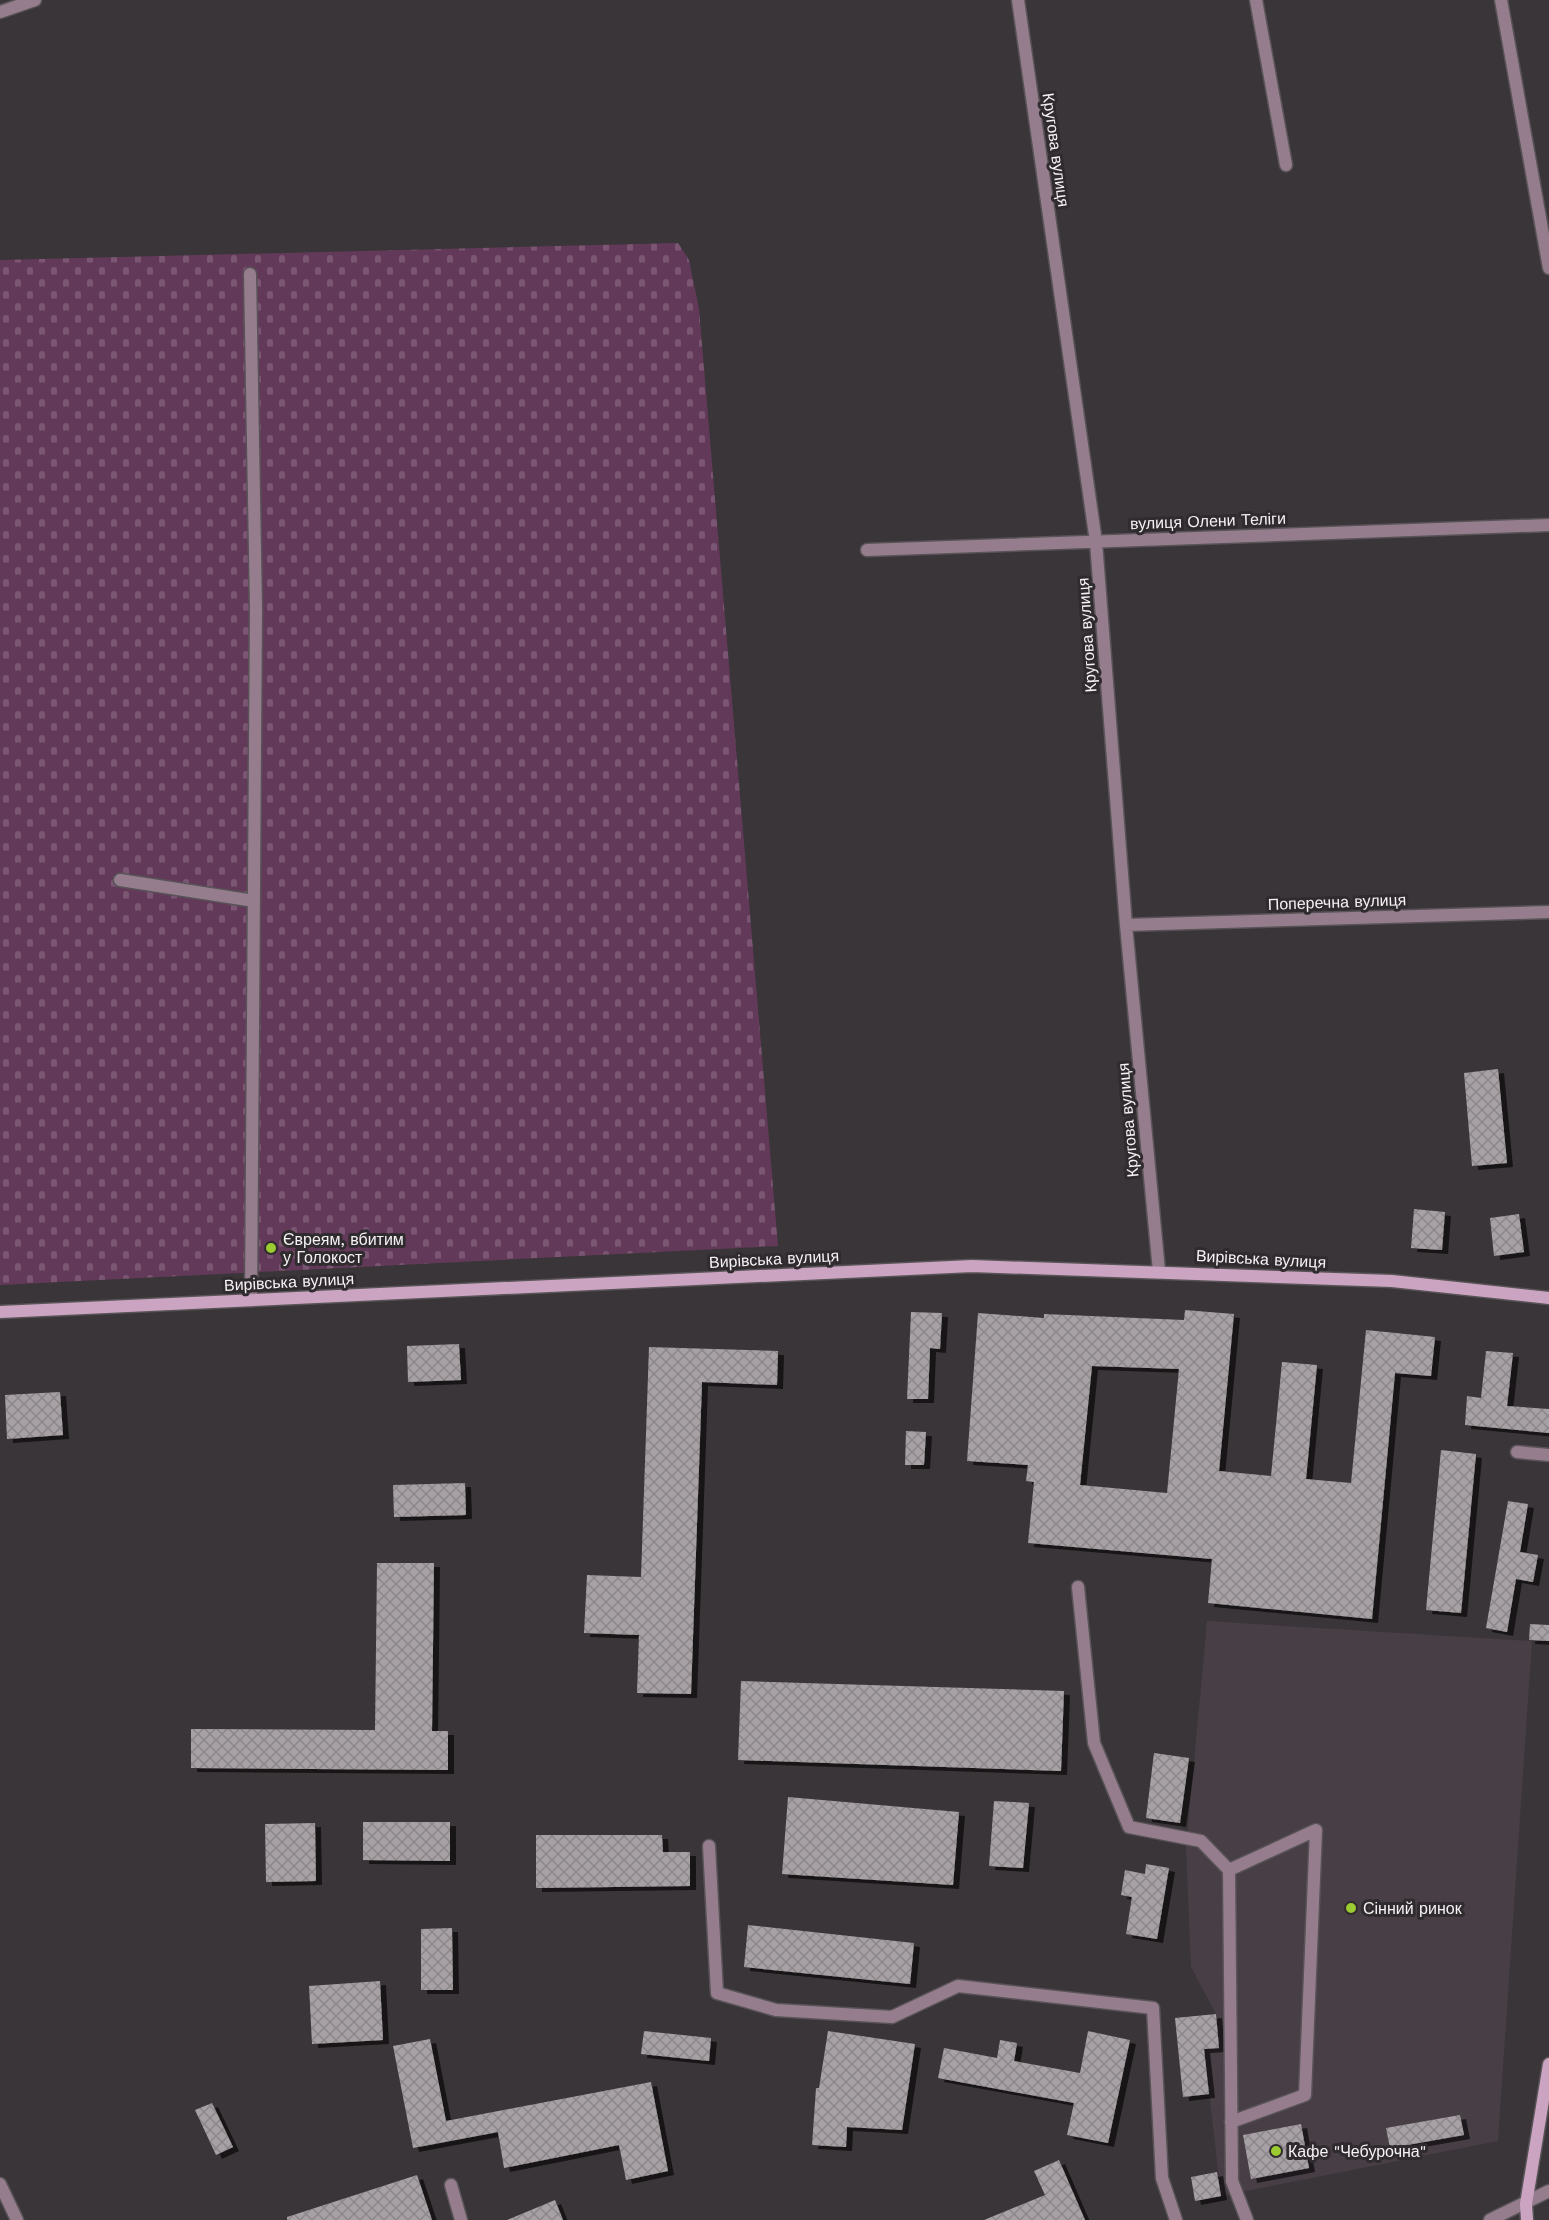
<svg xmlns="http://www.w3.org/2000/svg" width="1549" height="2220" viewBox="0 0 1549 2220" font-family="'Work Sans',sans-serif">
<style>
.built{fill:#483e45}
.cemetery{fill:url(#cemetery-stones)}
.building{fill:url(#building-cross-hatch);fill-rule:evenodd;filter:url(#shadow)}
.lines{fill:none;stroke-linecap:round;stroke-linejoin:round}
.lane-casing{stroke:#585356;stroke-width:15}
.street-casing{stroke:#585356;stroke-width:15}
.secondary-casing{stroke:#585356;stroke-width:15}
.lane{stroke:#957d8e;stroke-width:12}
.street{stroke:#957d8e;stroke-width:12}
.secondary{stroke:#caa4c0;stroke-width:12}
.poi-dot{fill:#9cca31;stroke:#302b2e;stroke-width:2}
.labels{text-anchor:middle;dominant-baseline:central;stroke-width:6;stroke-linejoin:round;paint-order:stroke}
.street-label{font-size:16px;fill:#f5f2f4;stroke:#302b2e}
.poi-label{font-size:16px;fill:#f5f2f4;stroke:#302b2e;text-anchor:start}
</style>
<defs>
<pattern id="cemetery-stones" width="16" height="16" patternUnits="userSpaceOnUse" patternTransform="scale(1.5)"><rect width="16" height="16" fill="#63395a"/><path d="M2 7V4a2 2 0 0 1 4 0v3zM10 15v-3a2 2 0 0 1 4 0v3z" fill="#7a5672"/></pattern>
<pattern id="building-cross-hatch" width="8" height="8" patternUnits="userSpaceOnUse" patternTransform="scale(1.5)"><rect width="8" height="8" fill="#a7a1a5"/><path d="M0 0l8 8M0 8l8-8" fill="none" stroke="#8b8789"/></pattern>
<filter id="shadow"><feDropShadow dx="6" dy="4" stdDeviation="0" flood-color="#0009"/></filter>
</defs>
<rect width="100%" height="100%" fill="#3a3538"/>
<path class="built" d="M1207 1621 1532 1641 1498 2141 1221 2196 1204 2049 1219 2047 1216 2014 1191 1967 1186 1849Z"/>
<path class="cemetery" d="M678 243 689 260 699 309 778 1246 0 1285V260Z"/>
<path class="building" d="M1498 1069 1507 1163 1472 1166 1464 1073Z
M1414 1209 1445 1212 1442 1250 1411 1248Z
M1519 1214 1524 1252 1494 1256 1490 1218Z
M1185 1310 1234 1314 1219 1471 1271 1476 1282 1362 1317 1365 1306 1479 1351 1483 1366 1330 1435 1337 1431 1376 1395 1373 1372 1619 1208 1603 1212 1559 1028 1543 1034 1482 1026 1481 1028 1465 967 1461 978 1313 1044 1318V1314L1184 1320ZM1092 1366 1179 1369 1167 1493 1080 1485Z
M911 1312 942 1313 940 1349 930 1348 928 1399H907Z
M459 1344 461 1380 408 1382 407 1346Z
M649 1347 778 1351 777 1385 702 1382 691 1694 637 1693 639 1635 584 1633 587 1575 641 1577Z
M1486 1351 1513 1353 1507 1406 1549 1409V1433L1465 1425 1467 1396 1481 1398Z
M60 1392 63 1435 7 1439 5 1395Z
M906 1431 926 1432 924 1465H905Z
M1441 1450 1476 1454 1461 1613 1426 1610Z
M465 1483 466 1515 394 1517 393 1485Z
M1508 1501 1528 1504 1520 1552 1538 1555 1533 1582 1516 1579 1507 1632 1486 1628Z
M377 1563H434L432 1731H448V1770L191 1768V1729L375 1730Z
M1530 1624 1549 1625V1641L1529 1640Z
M741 1681 1064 1691 1061 1771 738 1760Z
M1154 1753 1189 1758 1180 1823 1146 1818Z
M788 1797 959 1812 953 1885 782 1874Z
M994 1801 1029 1803 1023 1868 989 1866Z
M363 1822H450V1861L363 1860Z
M315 1823 316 1881 266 1882 265 1824Z
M536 1835H662L663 1852H690V1886L536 1888Z
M1146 1864 1169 1868 1157 1939 1126 1934 1132 1897 1121 1895 1125 1870 1145 1874Z
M748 1925 914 1943 910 1984 744 1967Z
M452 1928 453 1990H421V1929Z
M380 1981 383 2040 312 2044 309 1986Z
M1216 2014 1219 2048 1204 2049 1209 2094 1183 2097 1175 2018Z
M644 2031 711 2038 709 2061 641 2054Z
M828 2031 915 2044 902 2130 847 2127 846 2147 812 2145 816 2088H819Z
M1088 2031 1130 2040 1108 2143 1067 2135 1074 2103 938 2078 944 2048 997 2058 1000 2040 1017 2043 1014 2061 1080 2073Z
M430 2039 446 2121 651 2082 668 2171 626 2180 619 2145 504 2168 498 2132 413 2148 393 2046Z
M212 2103 233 2147 216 2155 195 2110Z
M1460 2115 1464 2135 1390 2148 1386 2128Z
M1301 2124 1309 2168 1251 2179 1243 2135Z
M1059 2160 1085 2220H984L1045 2195 1034 2171Z
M1217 2172 1221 2196 1195 2201 1191 2177Z
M417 2175 432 2220H287V2217Z
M555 2200 563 2220H507Z"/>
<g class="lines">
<defs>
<path id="lane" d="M250 274 256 608 251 1300
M120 880 254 901
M1078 1587 1094 1743 1129 1827 1201 1841 1229 1870
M709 1846 717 1993 776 2010 892 2017 958 1986 1153 2008 1162 2178 1176 2220
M1231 2122 1305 2095 1316 1830 1229 1870 1232 2181 1247 2220
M451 2185 461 2220"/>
<path id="street" d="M1018 0 1096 542 1126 925 1159 1271
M1256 0 1286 165
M1501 0 1549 268
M0 12 35 0
M867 550 1549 525
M1126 925 1549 912
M1517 1452 1549 1455
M0 2184 17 2220
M1490 2220 1549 2191"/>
<path id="secondary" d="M0 1312 972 1266 1392 1281 1549 1298
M1527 2220 1526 2204 1549 2064"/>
</defs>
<use href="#lane" class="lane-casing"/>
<use href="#street" class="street-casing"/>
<use href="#secondary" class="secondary-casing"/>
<use href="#lane" class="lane"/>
<use href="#street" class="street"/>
<use href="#secondary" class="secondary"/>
</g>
<g class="poi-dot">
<circle cx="271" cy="1248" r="6"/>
<circle cx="1351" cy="1908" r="6"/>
<circle cx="1276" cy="2151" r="6"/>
</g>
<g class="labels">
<g class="street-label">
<text transform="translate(1056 150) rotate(82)">Кругова вулиця</text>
<text transform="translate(1208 521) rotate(-2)">вулиця Олени Теліги</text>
<text transform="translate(1087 635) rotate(-94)">Кругова вулиця</text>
<text transform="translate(1337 902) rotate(-2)">Поперечна вулиця</text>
<text transform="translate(1128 1120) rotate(-95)">Кругова вулиця</text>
<text transform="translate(774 1259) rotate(-3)">Вирівська вулиця</text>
<text transform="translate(1261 1259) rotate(3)">Вирівська вулиця</text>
<text transform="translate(289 1282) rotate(-3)">Вирівська вулиця</text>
</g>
<g class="poi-label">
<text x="283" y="1239">Євреям, вбитим<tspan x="283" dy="18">у Голокост</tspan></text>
<text x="1363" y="1908">Сінний ринок</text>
<text x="1288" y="2151">Кафе "Чебурочна"</text>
</g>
</g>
</svg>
